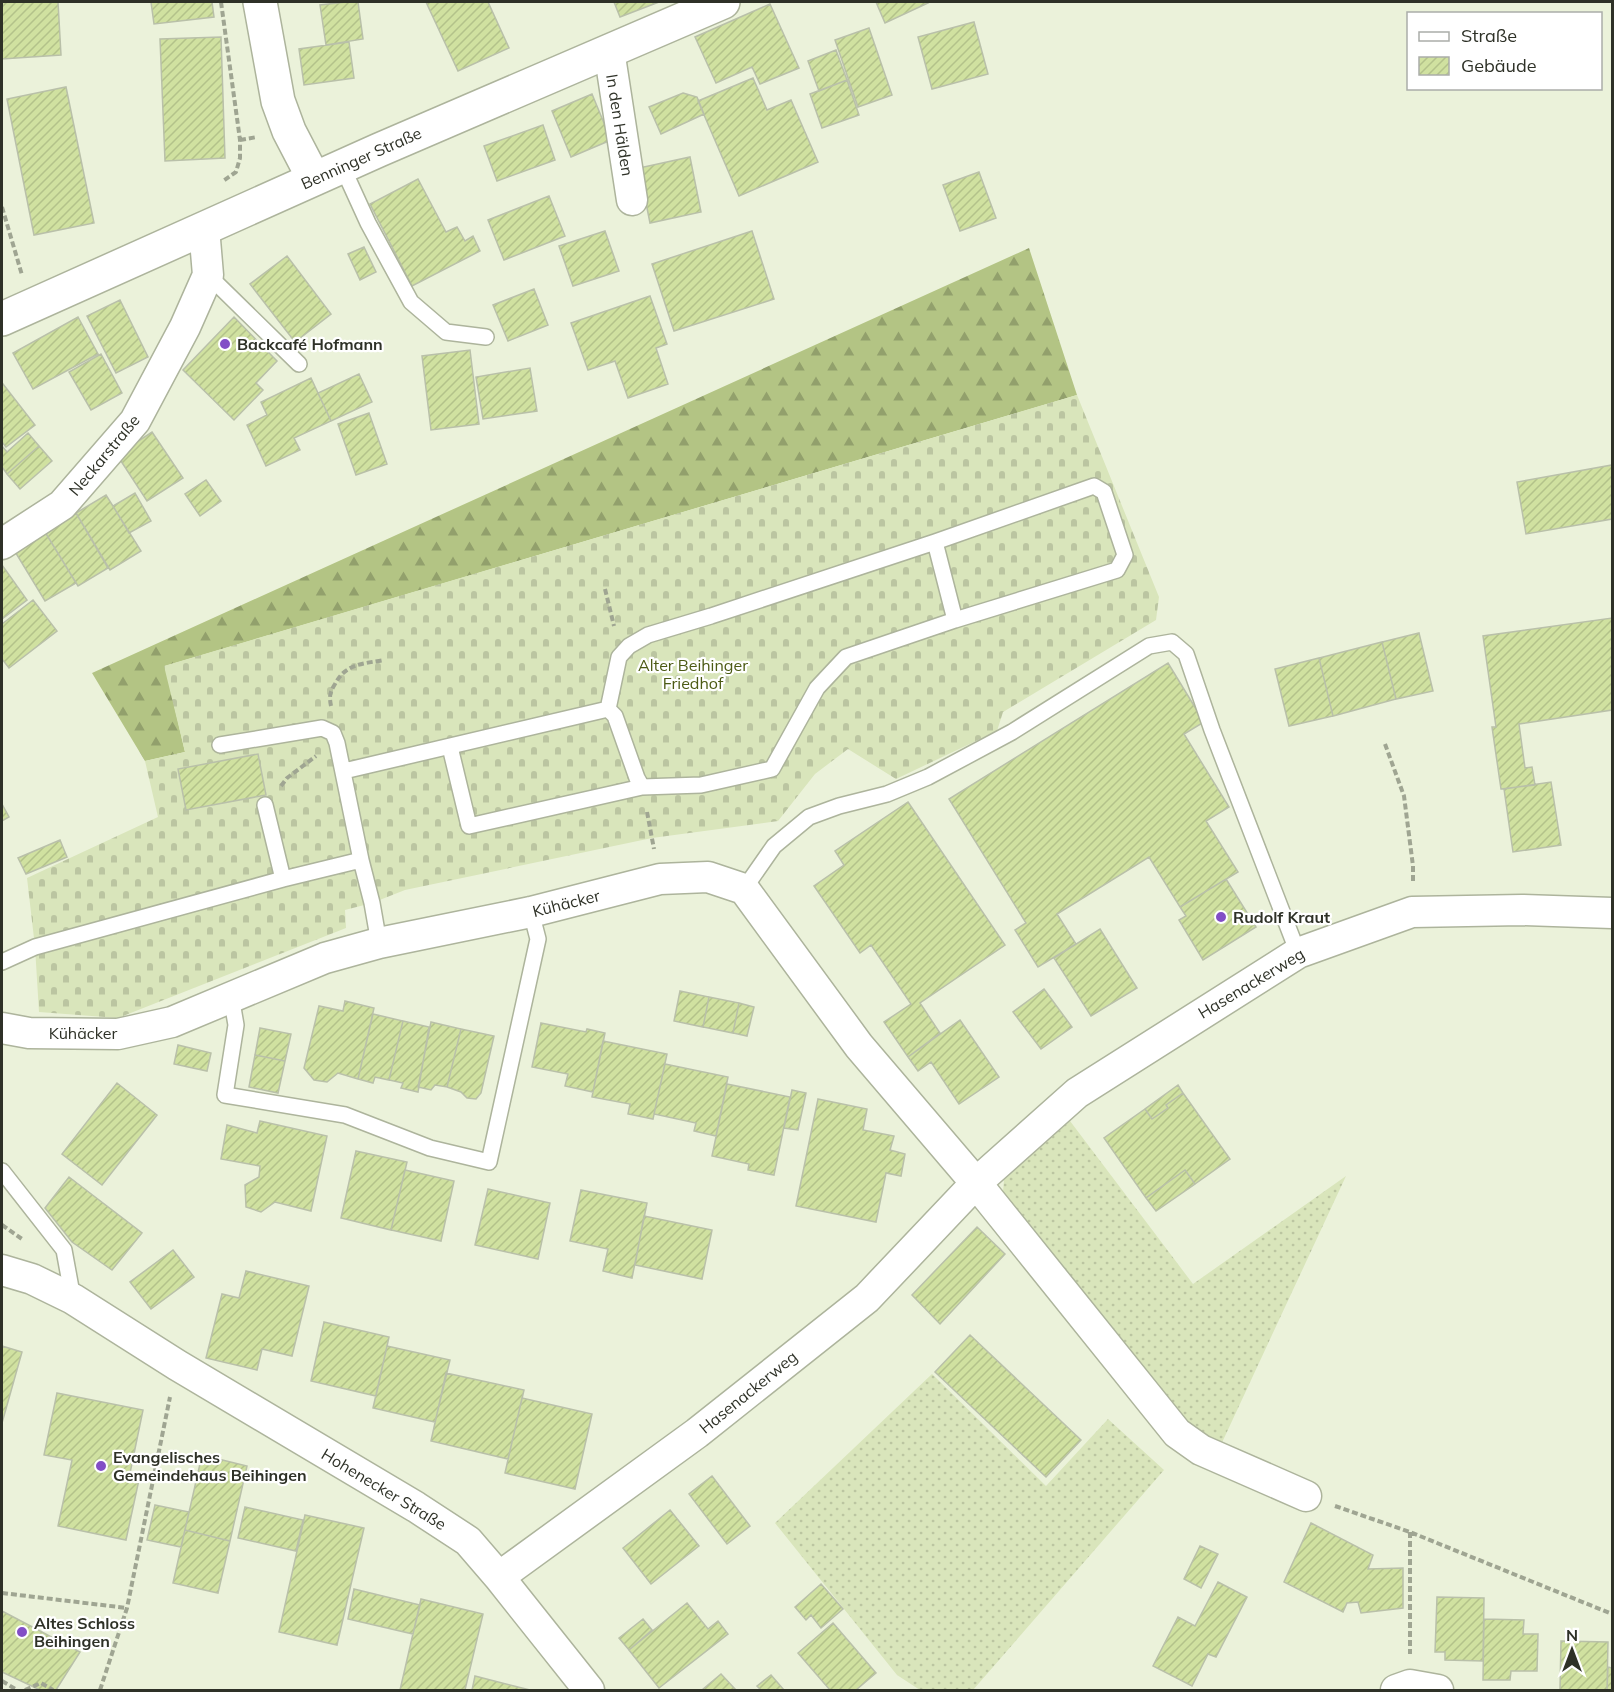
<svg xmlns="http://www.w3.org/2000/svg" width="1614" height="1692" viewBox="0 0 1614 1692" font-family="Mulish,sans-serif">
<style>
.grass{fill:url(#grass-dots)}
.forest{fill:url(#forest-firs)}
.cemetery{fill:url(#cemetery-stones)}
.building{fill:url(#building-hatch);stroke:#b9c0a9;stroke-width:1.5}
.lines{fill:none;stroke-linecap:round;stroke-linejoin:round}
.service-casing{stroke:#adb49c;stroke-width:18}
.minor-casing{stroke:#adb49c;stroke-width:33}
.secondary-casing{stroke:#adb49c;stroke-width:36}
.path{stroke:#9fa592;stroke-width:4;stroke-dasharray:6 3;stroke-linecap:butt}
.service{stroke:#fff;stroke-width:15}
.minor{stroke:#fff;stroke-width:30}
.secondary{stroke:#fff;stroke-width:33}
.poi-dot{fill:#824ec6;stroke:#fff;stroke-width:2}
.labels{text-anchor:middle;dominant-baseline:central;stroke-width:4.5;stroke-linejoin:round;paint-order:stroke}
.street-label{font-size:16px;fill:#2e3127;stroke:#fff}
.poi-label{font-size:16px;font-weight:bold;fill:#2e3127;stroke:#fff;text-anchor:start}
.park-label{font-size:16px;fill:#4c5a14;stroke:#fff}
</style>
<defs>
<pattern id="grass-dots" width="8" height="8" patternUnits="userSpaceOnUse" patternTransform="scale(1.5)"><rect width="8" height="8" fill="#d9e5bb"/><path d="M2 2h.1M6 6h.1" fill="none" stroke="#bbc5a1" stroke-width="1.8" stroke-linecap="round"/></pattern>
<pattern id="forest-firs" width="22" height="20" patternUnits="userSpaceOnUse" patternTransform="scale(1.5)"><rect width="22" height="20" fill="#b3c484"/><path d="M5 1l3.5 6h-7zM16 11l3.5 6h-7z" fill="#92a06c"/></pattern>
<pattern id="cemetery-stones" width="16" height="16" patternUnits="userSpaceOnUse" patternTransform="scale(1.5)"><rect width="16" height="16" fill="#d9e5bb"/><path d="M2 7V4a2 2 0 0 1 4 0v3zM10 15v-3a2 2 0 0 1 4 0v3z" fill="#bbc5a1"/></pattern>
<pattern id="building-hatch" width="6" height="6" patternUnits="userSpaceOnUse" patternTransform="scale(1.5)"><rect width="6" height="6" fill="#d0e1a0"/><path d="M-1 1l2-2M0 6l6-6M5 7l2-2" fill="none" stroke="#b3c28a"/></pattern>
</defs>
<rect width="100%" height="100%" fill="#ebf2da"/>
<path class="grass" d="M1070 1121 1193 1284 1346 1176 1219 1449 1189 1435 1128 1363 1003 1192 1004 1180Z
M932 1374 1046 1486 1108 1419 1164 1470 973 1690H920L897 1675 775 1523Z"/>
<path class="forest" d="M1029 248 1077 395 165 666 185 752 145 761 92 673Z"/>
<path class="cemetery" d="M1077 395 1159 597 1156 620 1003 712 997 731 896 779 848 749 815 774 778 821 652 838 405 890 372 903 345 910 346 928 118 1018 39 1012 35 947 27 878 158 817 145 761 185 752 164 666Z"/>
<path class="building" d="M2 2H58L61 55 2 59Z
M151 2H212L214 17 154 24Z
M346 2H358L363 39 326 45 320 5Z
M426 2H488L509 48 458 71Z
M614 2H659L620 17Z
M876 2H927L928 3 885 23Z
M770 4 799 68 760 84 752 67 716 83 695 37Z
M974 22 988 74 932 89 918 37Z
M869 28 892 95 858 107 835 40Z
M221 37 225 158 165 161 160 39Z
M349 42 354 78 304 85 299 49Z
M836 50 847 80 819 91 808 61Z
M753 78 767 110 791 100 818 162 739 196 698 101Z
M847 80 859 115 822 128 810 94Z
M66 87 94 223 34 235 7 99Z
M683 93 697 97 704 114 661 134 649 107Z
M592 94 611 140 571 157 552 111Z
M543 125 555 160 497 181 484 146Z
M690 157 701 212 650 223 639 168Z
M979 172 996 218 960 231 943 185Z
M418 179 446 232 457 227 465 241 473 236 480 251 412 286 370 204Z
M549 196 565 236 504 260 488 220Z
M605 231 619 271 573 286 559 246Z
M752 231 774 299 674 331 652 264Z
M364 247 376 272 360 280 348 254Z
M287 256 331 314 295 342 250 284Z
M534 289 548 325 508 341 493 305Z
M650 296 667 344 656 348 668 384 628 398 615 361 588 370 571 323Z
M120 300 148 357 116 373 87 316Z
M78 317 98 354 33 389 13 353Z
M234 317 277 361 256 383 263 390 234 420 183 370Z
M470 350 479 424 431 430 422 356Z
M101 354 122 393 91 410 69 372Z
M530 368 537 411 483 419 476 377Z
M359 374 372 402 331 421 318 393Z
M311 378 331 421 294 438 300 450 266 466 247 425 267 415 261 402Z
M3 384 35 425 6 447 2 442V386Z
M369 413 387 464 356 475 338 424Z
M152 432 183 478 147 501 117 455Z
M28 433 39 446 7 474 2 467V446L7 452Z
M39 446 52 461 20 489 7 474Z
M1612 465V519L1526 534 1517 482Z
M206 480 221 501 200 516 185 494Z
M135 493 151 521 129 533 113 506Z
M106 495 141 551 110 570 76 513Z
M76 513 108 568 78 586 45 532Z
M45 532 76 583 45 601 14 550Z
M2 565 27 600 2 619Z
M33 600 57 631 9 668 2 659V624Z
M1612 618V710L1519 724 1525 768 1532 767 1535 785 1501 789 1492 727H1496L1483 636Z
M1419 633 1433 691 1396 699 1382 642Z
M1382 642 1396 699 1333 716 1319 658Z
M1319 658 1333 716 1289 726 1275 669Z
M1168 663 1204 722 1184 734 1229 807 1206 821 1238 872 1180 907 1149 857 1057 914 1076 944 1038 967 1015 930 1026 923 949 799Z
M258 754 266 795 186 810 178 769Z
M1551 782 1561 845 1513 852 1504 789Z
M908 802 1005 945 920 1003 940 1033 908 1057 884 1022 911 1004 871 945 860 953 814 886 844 865 835 851Z
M2 804 9 817 2 821Z
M60 840 67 857 26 874 18 858Z
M1226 879 1256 927 1203 960 1179 920 1186 916 1180 907Z
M1100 929 1137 988 1091 1016 1054 958Z
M1044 989 1072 1027 1041 1049 1013 1012Z
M680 991 709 997 703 1027 674 1021Z
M709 997 739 1003 733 1033 703 1027Z
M345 1001 374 1008 358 1079 338 1073 327 1082 314 1080 304 1068 319 1006 343 1011Z
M739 1003 754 1007 747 1036 733 1033Z
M373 1014 403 1021 389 1080 375 1077 373 1083 358 1079Z
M960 1020 999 1077 959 1104 931 1062 918 1071 908 1057Z
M403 1021 429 1027 418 1092 401 1088 403 1083 389 1080Z
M431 1022 461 1029 447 1087 435 1085 431 1090 418 1087Z
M541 1023 586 1032 587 1029 605 1033 593 1092 565 1086 568 1074 532 1067Z
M260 1028 291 1034 285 1061 255 1055Z
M461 1029 494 1036 481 1093 476 1099 467 1098 461 1092 447 1087Z
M603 1041 667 1054 653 1119 628 1114 630 1104 592 1097Z
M178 1045 211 1053 207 1071 174 1064Z
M255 1055 285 1061 278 1093 249 1087Z
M665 1064 728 1077 716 1136 694 1131 696 1123 654 1114Z
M117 1083 157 1115 102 1185 62 1154Z
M727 1084 790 1097 774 1175 748 1170 749 1164 712 1156Z
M1178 1085 1183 1093 1166 1105 1168 1108 1152 1119 1145 1109Z
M792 1090 806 1093 798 1130 784 1128Z
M1183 1093 1230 1159 1195 1184 1185 1170 1146 1198 1104 1138 1145 1109 1152 1119 1168 1108 1166 1105Z
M818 1099 867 1109 863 1130 894 1136 890 1150 905 1154 901 1176 886 1173 876 1222 796 1206Z
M260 1121 327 1136 311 1211 275 1202 261 1212 246 1207 245 1185 259 1177 260 1166 221 1159 227 1125 257 1133Z
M356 1151 407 1162 391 1230 341 1218Z
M405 1170 454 1181 441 1241 391 1230Z
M1185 1170 1195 1184 1156 1211 1146 1198Z
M69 1177 142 1233 112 1270 72 1242 45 1208Z
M488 1189 550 1203 538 1259 475 1245Z
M581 1190 647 1203 632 1278 603 1271 608 1249 570 1241Z
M644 1216 712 1230 702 1279 635 1265Z
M977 1227 1005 1254 940 1324 912 1295Z
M173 1250 194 1277 151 1309 130 1282Z
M246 1271 309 1286 292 1356 262 1349 257 1370 206 1358 222 1294 239 1298Z
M324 1322 389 1337 376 1396 311 1381Z
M970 1335 1081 1440 1046 1477 935 1372Z
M2 1346 22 1352 2 1423Z
M387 1346 450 1360 435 1422 373 1408Z
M446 1373 524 1390 508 1459 431 1441Z
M57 1393 143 1410 130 1473 140 1475 126 1540 58 1526 72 1460 44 1455Z
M522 1398 592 1414 575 1489 505 1473Z
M202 1455 247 1466 230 1541 185 1530Z
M712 1476 750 1526 727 1544 689 1494Z
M155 1505 189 1512 181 1547 147 1540Z
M245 1507 303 1520 296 1551 238 1538Z
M670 1510 699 1546 651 1584 623 1548Z
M305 1515 364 1528 337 1645 279 1632Z
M1311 1523 1373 1555 1368 1569 1403 1568V1608L1361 1613 1358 1602 1347 1603 1343 1612 1284 1582Z
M185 1530 230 1541 218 1593 173 1583Z
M1200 1546 1218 1554 1201 1588 1184 1579Z
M1218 1582 1247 1597 1216 1657 1208 1654 1192 1686 1153 1666 1178 1617 1195 1626Z
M821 1584 843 1609 821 1628 811 1615 806 1620 795 1607Z
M354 1589 420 1605 413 1634 348 1619Z
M1437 1597 1484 1598 1483 1661 1445 1660V1652H1435Z
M421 1599 483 1614 465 1690H400Z
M687 1603 708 1629 718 1621 728 1634 659 1688 629 1650Z
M2 1611 80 1652 56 1690H40L2 1672Z
M643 1619 652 1630 629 1650 619 1638Z
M1484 1619 1524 1620 1523 1634H1538L1537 1671H1511L1510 1680H1483Z
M833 1623 876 1673 856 1690H830L798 1653Z
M1561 1641 1608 1642 1607 1690H1560Z
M1608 1667 1612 1668V1690H1607Z
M721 1674 736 1690H702Z
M771 1675 784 1690H761L757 1686Z
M475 1676 530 1690H472Z"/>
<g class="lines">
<defs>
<path id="service" d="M342 166 368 223 411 302 446 332 486 337
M208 275 299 364
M935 542 955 620
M450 747 469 826 642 787 701 785 772 769 817 688 846 657 955 620 1117 570 1125 555 1104 492 1094 486 935 542 711 616 648 635 629 646 619 657 608 709
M344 771 608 709 615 716 637 778 642 787
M265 805 283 879
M361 860 372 903 379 943
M744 889 774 846 809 817 839 806 887 794 928 777 1012 732 1149 646 1172 642 1186 654 1212 730 1298 953
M2 962 35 947 283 879 361 860 337 743 333 733 322 728 220 745
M231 996 236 1025 225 1095 345 1115 430 1148 489 1162 538 939 531 912
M2 1171 64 1250 73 1299"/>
<path id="minor" d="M609 50 632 200
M2 544 62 505 135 421 185 327 208 275 204 228
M2 1028 29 1033 118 1034 172 1022 325 958 379 943 531 912 660 879 708 877 744 889 859 1046 976 1183 1177 1433 1201 1450 1306 1496
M2 1270 32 1279 73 1299 177 1365 416 1507 468 1541 499 1577 589 1690
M499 1577 697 1433 867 1298 976 1183 1077 1093 1298 953 1412 912 1522 910 1612 913
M1396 1690 1410 1685 1438 1690"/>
<path id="secondary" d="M260 2 278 101 289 131 314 179
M2 319 379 150 723 2"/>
</defs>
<use href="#service" class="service-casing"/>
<use href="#minor" class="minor-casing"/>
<use href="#secondary" class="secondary-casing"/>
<path class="path" d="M221 2 240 140V158L236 172 223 181
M240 140 257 137
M2 207 22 275
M605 589 614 626
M331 706C329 696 330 692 335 684 346 663 363 664 384 660
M1385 744 1404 796 1413 866V881
M281 786 287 778 316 756
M647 812 654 849
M2 1225 22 1239
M1335 1506 1410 1532 1612 1614
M1410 1532V1654
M2 1593 127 1608
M2 1681 17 1690
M25 1690 41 1683 53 1690
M100 1690 127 1608 170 1397"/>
<use href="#service" class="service"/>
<use href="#minor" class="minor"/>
<use href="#secondary" class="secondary"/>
</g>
<g class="poi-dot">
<circle cx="225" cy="344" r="6"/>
<circle cx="1221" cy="917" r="6"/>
<circle cx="101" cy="1466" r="6"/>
<circle cx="22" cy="1632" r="6"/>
</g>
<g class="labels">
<g class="street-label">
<text transform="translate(620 125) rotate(81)">In den Hälden</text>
<text transform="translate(361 158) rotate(-24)">Benninger Straße</text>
<text transform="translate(104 455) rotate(-50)">Neckarstraße</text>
<text transform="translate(566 903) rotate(-14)">Kühäcker</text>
<text transform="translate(1251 983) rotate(-31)">Hasenackerweg</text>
<text x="83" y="1033">Kühäcker</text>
<text transform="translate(748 1392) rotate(-39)">Hasenackerweg</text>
<text transform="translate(384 1489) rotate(31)">Hohenecker Straße</text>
</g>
<g class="poi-label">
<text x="237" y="344">Backcafé Hofmann</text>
<text x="1233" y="917">Rudolf Kraut</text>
<text x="113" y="1457">Evangelisches<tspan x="113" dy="18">Gemeindehaus Beihingen</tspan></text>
<text x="34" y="1623">Altes Schloss<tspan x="34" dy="18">Beihingen</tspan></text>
</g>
<g class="park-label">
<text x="693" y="665">Alter Beihinger<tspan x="693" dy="18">Friedhof</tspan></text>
</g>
</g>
<rect width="1614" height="1692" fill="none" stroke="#2e3127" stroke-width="6"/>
<rect x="1407" y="12" width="195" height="78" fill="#ffffff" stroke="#abada9" stroke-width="1.5"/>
<rect x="1419" y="32" width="30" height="9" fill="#ffffff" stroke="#abada9" stroke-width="1.5"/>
<text x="1461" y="42" font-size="18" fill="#2e3127">Straße</text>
<rect x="1419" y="57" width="30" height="18" fill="url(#building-hatch)" stroke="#abada9" stroke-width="1.5"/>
<text x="1461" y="72" font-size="18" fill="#2e3127">Gebäude</text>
<g transform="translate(1572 1650)" stroke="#ffffff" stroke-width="4.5" paint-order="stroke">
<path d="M0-4.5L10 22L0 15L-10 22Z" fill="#2e3127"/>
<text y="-9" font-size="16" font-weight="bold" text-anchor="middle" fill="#2e3127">N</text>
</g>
</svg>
